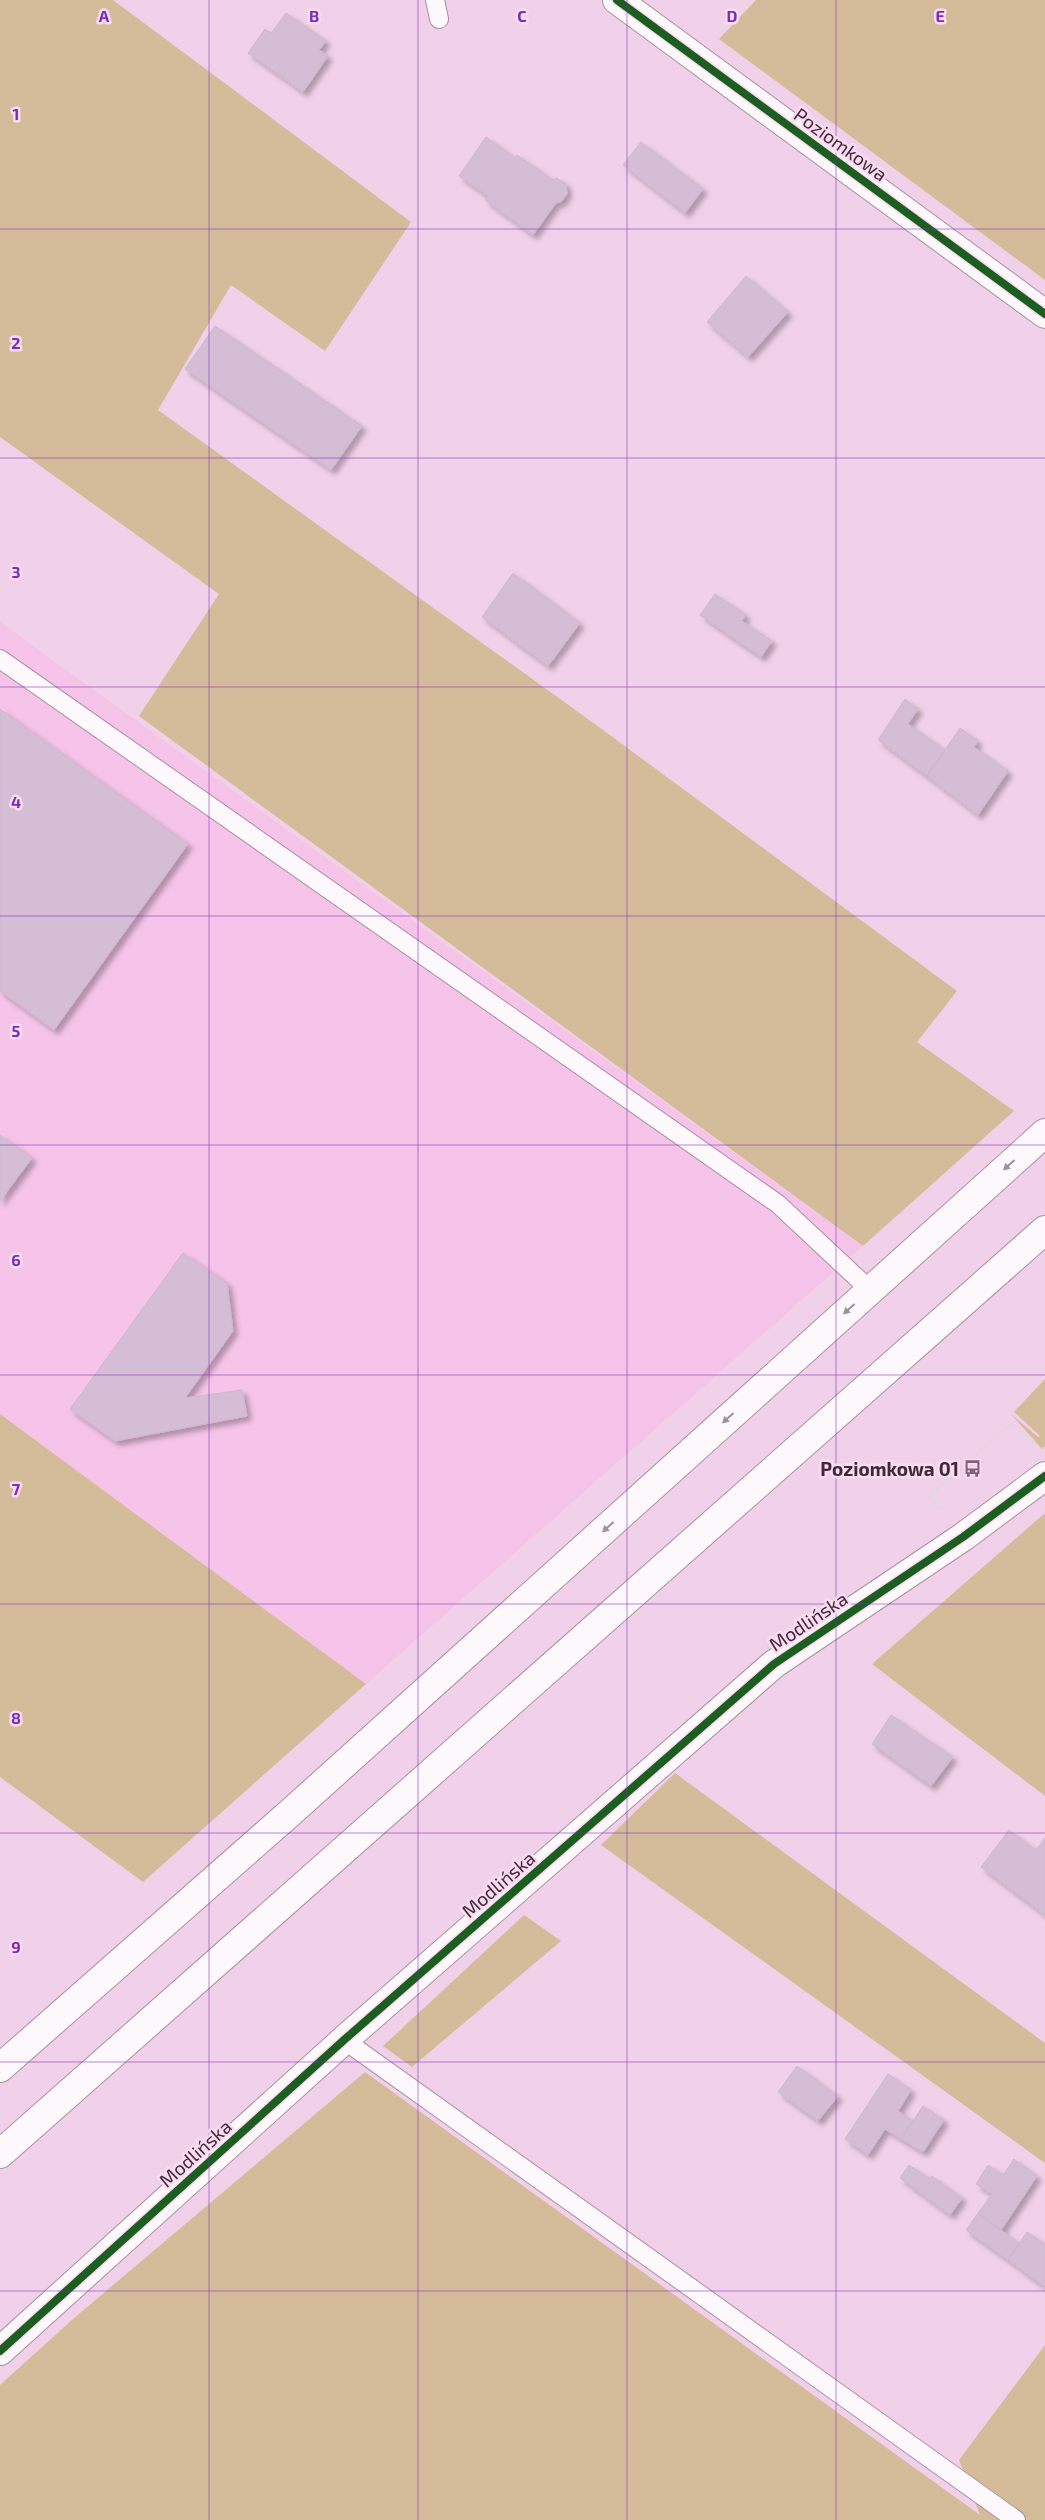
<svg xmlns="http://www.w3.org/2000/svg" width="1045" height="2520" viewBox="0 0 1045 2520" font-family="'Exo 2',sans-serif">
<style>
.built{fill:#f5c4e8}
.green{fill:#d4bc9a}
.building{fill:#d5bdd5;stroke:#cfb7cf;filter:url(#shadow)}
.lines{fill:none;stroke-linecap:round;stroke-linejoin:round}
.service-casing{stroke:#aa8fa3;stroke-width:20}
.minor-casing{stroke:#aa8fa3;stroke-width:30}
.trunk-casing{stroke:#aa8fa3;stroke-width:30}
.path{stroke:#e2d7df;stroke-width:3;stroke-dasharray:4 2.5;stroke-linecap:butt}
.service{stroke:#fdf8fc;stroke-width:18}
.minor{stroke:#fdf8fc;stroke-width:28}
.trunk{stroke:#fdf8fc;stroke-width:28}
.cycleway-casing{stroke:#fadcf1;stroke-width:11}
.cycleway{stroke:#1b5e20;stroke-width:8}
.oneway{fill:#a0909c}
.grid{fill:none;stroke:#7b2cbf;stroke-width:1;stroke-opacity:0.55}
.labels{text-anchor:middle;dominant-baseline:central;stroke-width:5;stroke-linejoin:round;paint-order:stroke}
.street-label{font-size:19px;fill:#43273c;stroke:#fadcf1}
.poi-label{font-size:19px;font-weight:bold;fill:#43273c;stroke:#fadcf1;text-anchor:end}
.grid-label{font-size:16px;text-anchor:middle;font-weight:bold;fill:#7b2cbf;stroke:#fadcf1;stroke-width:5;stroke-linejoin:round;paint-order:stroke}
</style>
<defs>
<filter id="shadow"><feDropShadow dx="4.5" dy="4.5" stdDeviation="2.5" flood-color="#0004"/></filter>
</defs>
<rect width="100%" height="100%" fill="#f1d1e9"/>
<path class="built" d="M0 622 863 1246 366 1684 0 1414Z"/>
<path class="green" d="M0 0H113L411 222 325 351 231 285 158 410 599 727 957 991 917 1042 1014 1111 863 1246 139 716 219 594 0 437Z
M756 0H1045V280L719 39Z
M1045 1379V1446L1042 1449 1011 1414 1038 1437 1040 1436 1014 1412Z
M0 1414 366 1684 143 1882 0 1777Z
M1045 1513V1796L872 1664Z
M675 1773 1045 2043V2163L601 1845Z
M524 1915 561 1941 412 2067 383 2046Z
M365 2072 980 2515 959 2460 1045 2345V2520H0V2385L73 2319Z"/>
<path class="building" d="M286 13 326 41 319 50 328 56 303 92 248 53 265 29 271 33Z
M486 137 515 158 517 155 553 180 557 178 566 184 567 194 561 202 556 203 533 235 485 200 488 196 459 176Z
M641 142 703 189 685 213 623 165Z
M746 276 788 312 748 357 707 322Z
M215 326 362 426 331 470 185 369Z
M513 573 580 623 548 666 482 617Z
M715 594 746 615 742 621 772 641 761 657 700 615Z
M905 699 918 709 908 724 945 750 927 776 878 740Z
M0 709 188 844 54 1030 0 991Z
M960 728 978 741 974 747 1008 771 978 815 927 776Z
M0 1135 32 1158 0 1201Z
M183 1253 227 1283 233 1331 185 1398 242 1390 247 1416 115 1441 70 1409Z
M891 1715 953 1757 931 1786 872 1744Z
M1009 1830 1036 1850 1045 1838V1915L981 1867Z
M797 2066 838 2096 818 2121 778 2092Z
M888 2074 911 2090 898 2111 913 2121 901 2139 885 2129 868 2155 845 2139Z
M923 2106 944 2120 923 2152 901 2139Z
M1014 2159 1037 2176 1001 2230 978 2213 992 2194 976 2184 988 2165 1003 2175Z
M909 2165 930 2179 932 2176 962 2198 950 2215 900 2178Z
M978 2213 1020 2244 1008 2260 966 2230Z
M1027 2232 1045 2244V2287L1008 2260Z"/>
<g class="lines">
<defs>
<path id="service" d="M435 0 439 19
M0 659 778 1204 870 1290
M344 2040 1016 2520"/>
<path id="minor" d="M617 0 1045 314
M0 2351 344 2040 774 1664 963 1537 1045 1476"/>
<path id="trunk" d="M0 2068 291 1812 1045 1133
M0 2154 1045 1230"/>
</defs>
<use href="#service" class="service-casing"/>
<use href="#minor" class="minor-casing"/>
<use href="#trunk" class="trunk-casing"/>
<path class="path" d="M940 1509 929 1496 1012 1423 1033 1445"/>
<use href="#service" class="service"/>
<use href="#minor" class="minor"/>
<use href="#trunk" class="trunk"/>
<defs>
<path id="cycleway" d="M617 0 1045 314
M0 2351 344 2040 774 1664 963 1537 1045 1476"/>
</defs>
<use href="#cycleway" class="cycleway-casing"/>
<use href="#cycleway" class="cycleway"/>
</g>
<defs><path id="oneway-solid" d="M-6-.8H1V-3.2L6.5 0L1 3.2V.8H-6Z" transform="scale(1.25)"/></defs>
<g class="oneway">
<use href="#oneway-solid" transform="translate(1009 1165) rotate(138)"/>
<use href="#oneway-solid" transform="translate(849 1309) rotate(138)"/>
<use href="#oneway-solid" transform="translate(728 1418) rotate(138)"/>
<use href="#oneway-solid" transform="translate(608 1527) rotate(138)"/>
</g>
<path class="grid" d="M209 0V2520M418 0V2520M627 0V2520M836 0V2520M0 229H1045M0 458H1045M0 687H1045M0 916H1045M0 1145H1045M0 1375H1045M0 1604H1045M0 1833H1045M0 2062H1045M0 2291H1045"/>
<defs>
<symbol id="bus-bare" viewBox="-9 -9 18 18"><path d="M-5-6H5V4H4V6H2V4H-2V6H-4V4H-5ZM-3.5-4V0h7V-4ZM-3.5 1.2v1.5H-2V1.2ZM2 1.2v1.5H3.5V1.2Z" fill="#806279" stroke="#fadcf1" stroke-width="2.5" paint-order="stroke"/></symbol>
</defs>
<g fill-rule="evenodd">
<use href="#bus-bare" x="960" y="1456" width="25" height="25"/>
</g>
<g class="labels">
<g class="street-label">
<text transform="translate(841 144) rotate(36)">Poziomkowa</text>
<text transform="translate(808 1621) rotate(-34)">Modlińska</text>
<text transform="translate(498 1884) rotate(-41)">Modlińska</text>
<text transform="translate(195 2153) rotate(-42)">Modlińska</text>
</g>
<g class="poi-label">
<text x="959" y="1468">Poziomkowa 01</text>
</g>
</g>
<g class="grid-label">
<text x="104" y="22">A</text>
<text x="314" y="22">B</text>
<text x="522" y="22">C</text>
<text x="732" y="22">D</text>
<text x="940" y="22">E</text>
<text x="16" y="120">1</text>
<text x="16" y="349">2</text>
<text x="16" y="578">3</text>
<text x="16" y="808">4</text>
<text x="16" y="1037">5</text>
<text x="16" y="1266">6</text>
<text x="16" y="1495">7</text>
<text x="16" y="1724">8</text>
<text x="16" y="1953">9</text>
</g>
</svg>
